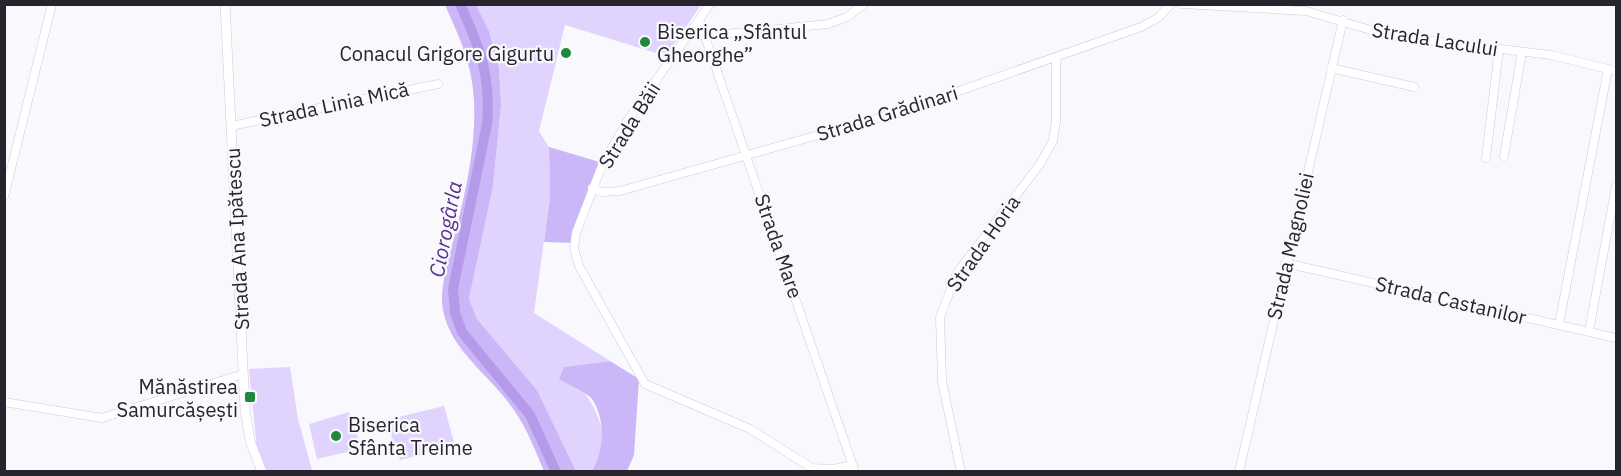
<svg xmlns="http://www.w3.org/2000/svg" width="1621" height="476" viewBox="0 0 1621 476" font-family="'IBM Plex Sans',sans-serif">
<style>
.green{fill:#e0d4fe}
.forest{fill:#cbb7f7}
.lines{fill:none;stroke-linecap:round;stroke-linejoin:round}
.river{stroke:#b49ae8;stroke-width:10}
.minor-casing{stroke:#cfc8df;stroke-width:9}
.major-casing{stroke:#cfc8df;stroke-width:10}
.minor{stroke:#fff;stroke-width:8}
.major{stroke:#fff;stroke-width:9}
.poi-dot{fill:#1d883e;stroke:#f9f8fd;stroke-width:2}
.labels{text-anchor:middle;dominant-baseline:central;stroke-width:4.5;stroke-linejoin:round;paint-order:stroke}
.poi-label{font-size:20px;fill:#27242d;stroke:#f9f8fd;text-anchor:start}
.street-label{font-size:20px;fill:#27242d;stroke:#f9f8fd}
.water-label{font-size:21px;font-style:italic;fill:#57328d;stroke:#f9f8fd}
</style>
<rect width="100%" height="100%" fill="#f9f8fd"/>
<path class="green" d="M476 5H701L666 56 565 25 539 131 549 147 550 197 534 313 610 361 564 367C590 398 618 431 592 471H576L537 390 477 319 469 299 493 186 501 105 499 68 489 31Z
M290 367 298 419 312 470 267 471 257 450 249 369Z
M444 406 455 446 400 460 386 420Z
M349 412 361 446 360 449 317 459 309 424Z"/>
<path class="forest" d="M445 5H476L489 31 499 68 501 105 493 186 469 299 477 319 537 390 576 471H544C535 450 527 429 514 410 491 375 445 348 442 302 441 279 453 244 458 222 469 177 479 127 472 82 468 54 456 30 445 5Z
M549 147 603 163 575 243 544 242 550 197Z
M610 361 639 379 634 455 627 471H592C604 452 606 419 592 399 585 391 568 385 559 379L564 367Z"/>
<g class="lines">
<path class="river" d="M460 4C480 48 491 75 487 124L453 289 455 313 462 332 530 415 556 472"/>
<defs>
<path id="minor" d="M710 4 628 120 603 163 576 233 574 248 579 266 645 384 750 429 812 468 833 469 853 465
M1182 4 1306 11 1391 36 1551 55 1616 71
M700 22 855 472
M705 36 828 24 847 17 864 4
M1331 68 1414 87
M231 126 438 84
M1504 156 1522 52
M1486 158 1499 49
M592 188 601 192 620 191 896 113 1141 27 1158 18 1171 4
M4 197 52 4
M1285 263 1616 338
M1559 324 1608 69
M1589 331 1616 186
M4 402 102 418 243 374
M961 472 942 381 940 317 957 273 1040 164 1053 141 1056 121V57
M1239 472 1343 20"/>
<path id="major" d="M225 4 245 409 250 441 262 472"/>
</defs>
<use href="#minor" class="minor-casing"/>
<use href="#major" class="major-casing"/>
<use href="#minor" class="minor"/>
<use href="#major" class="major"/>
</g>
<g class="poi-dot">
<circle cx="645" cy="42" r="6"/>
<circle cx="566" cy="53" r="6"/>
<rect x="244" y="391" width="12" height="12" rx="3"/>
<circle cx="336" cy="436" r="6"/>
</g>
<g class="labels">
<g class="poi-label">
<text x="657" y="31">Biserica „Sfântul<tspan x="657" dy="23">Gheorghe”</tspan></text>
<text x="554" y="53" text-anchor="end">Conacul Grigore Gigurtu</text>
<text x="238" y="386" text-anchor="end">Mănăstirea<tspan x="238" dy="23">Samurcășești</tspan></text>
<text x="348" y="424">Biserica<tspan x="348" dy="23">Sfânta Treime</tspan></text>
</g>
<g class="street-label">
<text transform="translate(1435 39) rotate(9)">Strada Lacului</text>
<text transform="translate(334 104) rotate(-12)">Strada Linia Mică</text>
<text transform="translate(887 113) rotate(-17)">Strada Grădinari</text>
<text transform="translate(629 125) rotate(-58)">Strada Băii</text>
<text transform="translate(237 239) rotate(-93)">Strada Ana Ipătescu</text>
<text transform="translate(983 243) rotate(-55)">Strada Horia</text>
<text transform="translate(779 246) rotate(71)">Strada Mare</text>
<text transform="translate(1290 246) rotate(-77)">Strada Magnoliei</text>
<text transform="translate(1451 300) rotate(13)">Strada Castanilor</text>
</g>
<g class="water-label">
<text transform="translate(445 229) rotate(-79)">Ciorogârla</text>
</g>
</g>
<rect width="1621" height="476" fill="none" stroke="#27242d" stroke-width="12"/>
</svg>
